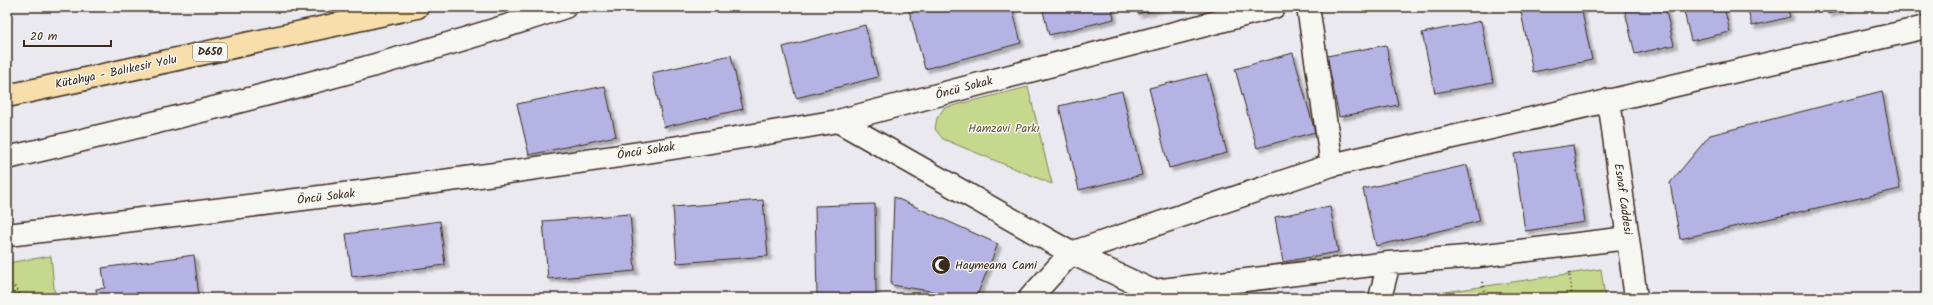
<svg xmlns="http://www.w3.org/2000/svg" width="1933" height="305" viewBox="0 0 1933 305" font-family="Kalam,sans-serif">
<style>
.green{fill:#c6d88d;stroke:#808156}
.building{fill:#b4b3e4;stroke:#3b2a1e;filter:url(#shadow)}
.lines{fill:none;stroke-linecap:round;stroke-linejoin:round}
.street-casing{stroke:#3b2a1e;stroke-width:25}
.highway-casing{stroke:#3b2a1e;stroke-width:25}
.path{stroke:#3b2a1e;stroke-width:2.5;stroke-dasharray:1 3;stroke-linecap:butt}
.street{stroke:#f6f6f2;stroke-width:22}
.highway{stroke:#f8deab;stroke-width:22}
.labels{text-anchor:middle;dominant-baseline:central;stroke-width:3;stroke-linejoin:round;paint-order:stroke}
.shield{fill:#f6f6f2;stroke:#73675e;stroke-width:1}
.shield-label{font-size:11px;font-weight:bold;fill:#3b2a1e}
.street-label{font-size:12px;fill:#3b2a1e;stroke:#f6f6f2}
.park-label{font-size:12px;fill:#5e563a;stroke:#f6f6f2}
.poi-label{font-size:12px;fill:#3b2a1e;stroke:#f6f6f2;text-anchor:start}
</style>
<defs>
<filter id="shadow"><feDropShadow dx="3.5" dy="3.5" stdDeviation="1" flood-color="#0004"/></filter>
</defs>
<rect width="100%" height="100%" fill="#e9e9ef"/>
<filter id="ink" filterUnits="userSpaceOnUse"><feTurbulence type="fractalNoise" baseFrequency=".025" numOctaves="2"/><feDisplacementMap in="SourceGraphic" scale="8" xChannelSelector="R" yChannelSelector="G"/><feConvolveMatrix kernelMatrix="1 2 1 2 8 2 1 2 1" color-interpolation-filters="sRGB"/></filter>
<g filter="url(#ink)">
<path class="green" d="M1028 87 1052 184 943 139 935 129 937 118 944 108Z
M51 256 55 298H7V263Z
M1601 269 1605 298H1405Z"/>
<path class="building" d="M908 7H1012L1021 43 925 69Z
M1042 7H1112L1114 19 1049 35Z
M1136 7H1167L1138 14Z
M1544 7H1581L1592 60 1533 72 1521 12Z
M1624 7H1665L1674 45 1635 54Z
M1683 7H1724L1730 32 1691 41Z
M1747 7H1787L1790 17 1752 26Z
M1826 7H1852L1828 14Z
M1481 21 1493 82 1435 93 1422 33Z
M865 25 878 77 796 98 783 47Z
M1386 45 1398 105 1339 117 1327 56Z
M1293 53 1315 132 1257 148 1235 69Z
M731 55 743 109 664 127 652 73Z
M1207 74 1227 153 1169 168 1149 88Z
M605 86 616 136 529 155 517 104Z
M1122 91 1142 175 1079 190 1059 106Z
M1882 91 1900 189 1680 239 1670 183 1710 135Z
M1573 145 1585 222 1525 231 1514 154Z
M1467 165 1480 221 1376 246 1363 189Z
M894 197 998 244 976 298 891 285Z
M763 200 768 256 677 263 673 207Z
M875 204 876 295 817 296 815 206Z
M1330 206 1338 252 1283 262 1275 217Z
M630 214 635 271 548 279 543 221Z
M440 221 445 265 352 277 346 234Z
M194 255 199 297 97 298 96 289 105 288 102 268Z"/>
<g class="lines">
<defs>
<path id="street" d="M1308 7 1332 165
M1609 100 1636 298
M838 121 1071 253 1153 291 1389 263 1478 256 1628 238
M7 158C194 114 382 68 565 7
M7 235C285 202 562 169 838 121L1274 7
M1030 298 1071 253 1332 165 1926 27
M1380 298 1389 263"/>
<path id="highway" d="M7 96 417 7"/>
</defs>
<use href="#street" class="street-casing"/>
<use href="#highway" class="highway-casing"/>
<path class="path" d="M1569 272 1572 298
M1483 282 1486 298
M7 283C14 286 19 290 20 298"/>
<use href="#street" class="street"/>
<use href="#highway" class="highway"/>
</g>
</g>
<defs>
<symbol id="mosque-disc" viewBox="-11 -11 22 22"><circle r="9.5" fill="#3b2a1e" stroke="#f6f6f2"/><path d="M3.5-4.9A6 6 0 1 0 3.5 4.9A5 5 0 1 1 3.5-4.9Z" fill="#fff"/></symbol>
</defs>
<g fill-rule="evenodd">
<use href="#mosque-disc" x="930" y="254" width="22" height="22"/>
</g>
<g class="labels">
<rect class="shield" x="193" y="43" width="34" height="18" rx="3"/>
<g class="shield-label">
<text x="210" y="52">D650</text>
</g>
<g class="street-label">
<text transform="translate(116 72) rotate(-12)">Kütahya - Balıkesir Yolu</text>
<text transform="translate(964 88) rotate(-15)">Öncü Sokak</text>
<text transform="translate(646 151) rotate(-9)">Öncü Sokak</text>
<text transform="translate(326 197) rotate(-7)">Öncü Sokak</text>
<text transform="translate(1623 199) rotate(82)">Esnaf Caddesi</text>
</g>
<g class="park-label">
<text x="1004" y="128">Hamzavi Parkı</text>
</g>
<g class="poi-label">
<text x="955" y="265">Haymeana Cami</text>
</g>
</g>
<rect width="1933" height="305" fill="none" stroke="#f6f6f2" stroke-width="24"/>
<rect x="12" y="12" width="1909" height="281" fill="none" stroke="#3b2a1e" stroke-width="1.5" filter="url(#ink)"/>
<path d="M24 40v6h87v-6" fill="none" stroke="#3b2a1e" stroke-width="2"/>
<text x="30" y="40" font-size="12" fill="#3b2a1e" stroke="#f6f6f2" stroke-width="3" paint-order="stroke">20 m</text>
</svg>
